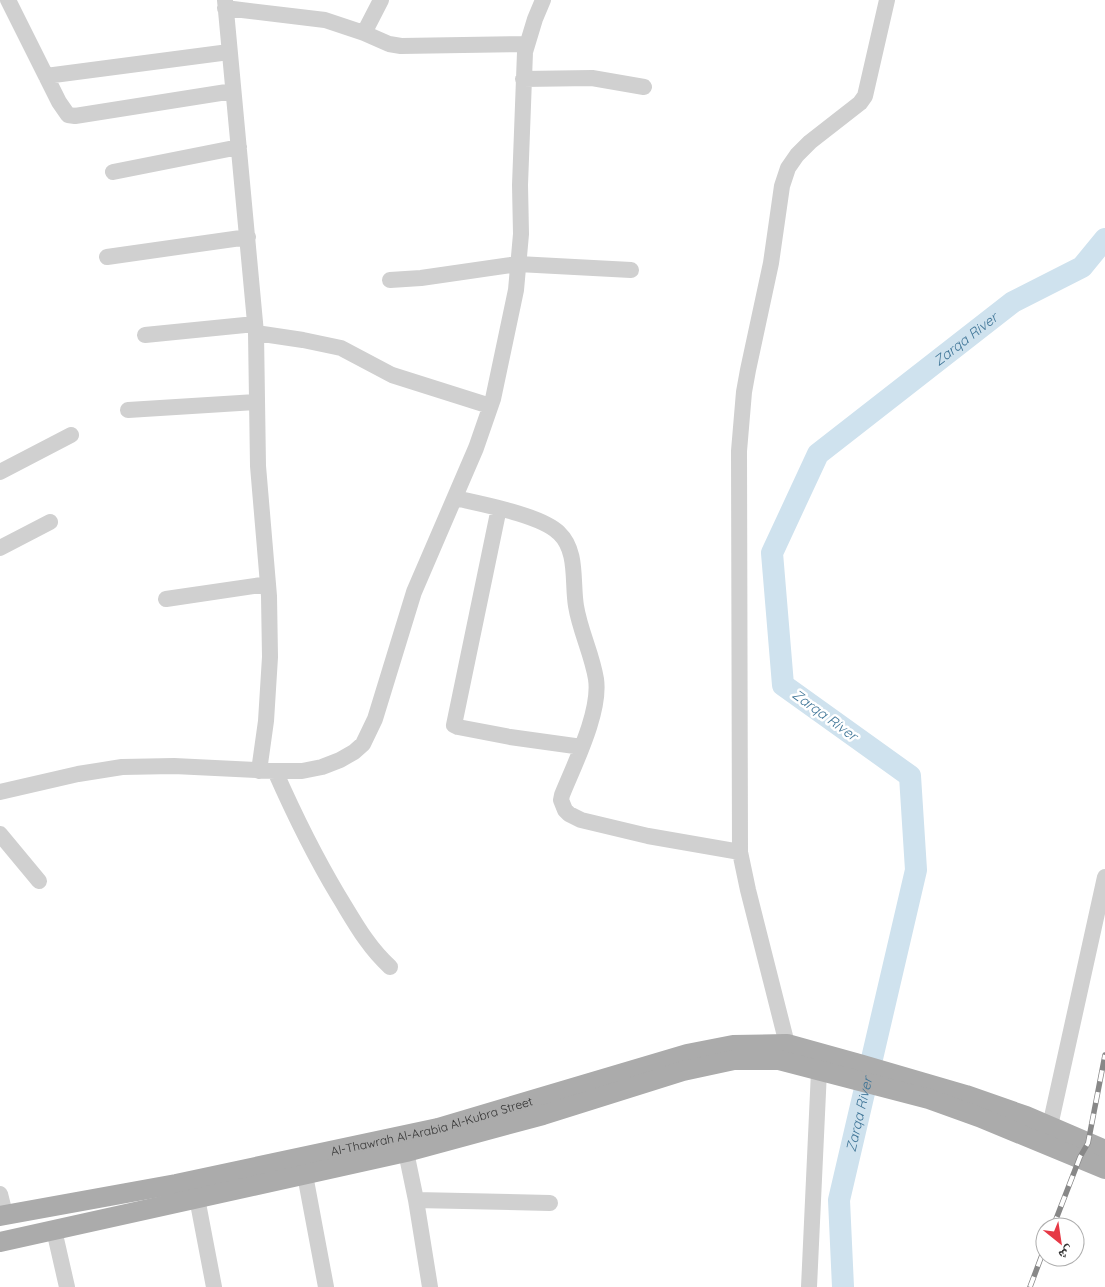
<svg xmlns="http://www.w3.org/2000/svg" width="1105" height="1287" viewBox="0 0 1105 1287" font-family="Quicksand,'Noto Naskh Arabic',sans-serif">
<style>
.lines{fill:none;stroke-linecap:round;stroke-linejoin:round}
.river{stroke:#cfe2ee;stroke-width:22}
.minor{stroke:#d0d0d0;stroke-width:16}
.major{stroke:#ababab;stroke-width:20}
.rail-casing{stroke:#888;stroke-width:5.5}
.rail{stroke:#fff;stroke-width:4;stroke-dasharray:11;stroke-linecap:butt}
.labels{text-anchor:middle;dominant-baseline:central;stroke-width:5;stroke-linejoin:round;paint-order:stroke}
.street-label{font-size:12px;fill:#333;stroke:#fff}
.water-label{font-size:14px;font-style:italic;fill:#3f7597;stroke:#fff}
</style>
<rect width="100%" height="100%" fill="#fff"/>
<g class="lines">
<path class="river" id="s1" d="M843 1287 839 1200 916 870 910 776 783 685 772 553 818 454 1013 302 1082 267 1105 239"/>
<path class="minor" d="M8 0 59 102 68 115 75 116 233 91
M225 0 256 333 258 466 269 596 270 657 266 721 259 771
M225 8 325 20 364 33 389 44 401 46 526 44
M364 33 381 0
M46 76 229 52
M523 79 592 78 644 87
M113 172 239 147
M107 257 248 237
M390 280 421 278 518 264 631 270
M256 333 303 340 341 348 392 375 490 406
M145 335 255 324
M128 410 256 402
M0 472 71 435
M455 498C481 504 541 515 559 533 578 551 572 582 576 606 580 631 592 654 596 679 601 712 574 765 562 795L561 800 565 810 569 814 581 820 648 836 740 852 748 890 787 1044
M499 508 454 725 458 727 510 737 582 747
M0 548 50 522
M166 599 268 584
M275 771C294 814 314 855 338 895 354 921 367 946 390 967
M0 792 78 774 122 767 174 766 275 771H302L322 767 340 760 354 752 363 744 375 719 414 592 476 448 493 399 516 290 521 234 520 185 525 52 535 19 543 0
M0 834 39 881
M740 852 739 451 744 392 748 370 771 263 782 186 788 168 797 155 810 142 860 103 865 96 887 0
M1050 1126 1105 877
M406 1152 416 1200 430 1287
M305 1175 326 1287
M0 1194 5 1214
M197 1198 214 1287
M416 1200 550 1203
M54 1230 67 1287
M809 1287 819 1071"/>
<g class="major">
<path id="s2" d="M0 1216 176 1184 438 1128 687 1054 733 1045 787 1044 859 1064 966 1095 1026 1116 1105 1150"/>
<path d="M0 1242 406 1152 543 1115 683 1071 734 1060H779L929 1099 979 1117 1105 1169"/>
</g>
<defs>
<path id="rail" d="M1053 1227 1080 1157 1088 1143 1105 1055
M1030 1287 1045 1247"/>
</defs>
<use href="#rail" class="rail-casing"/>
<use href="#rail" class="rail"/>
</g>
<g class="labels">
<g class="street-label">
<text stroke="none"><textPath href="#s2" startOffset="441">Al-Thawrah Al-Arabia Al-Kubra Street</textPath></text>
</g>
<g class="water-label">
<text stroke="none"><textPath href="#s1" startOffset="1105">Zarqa River</textPath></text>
<text transform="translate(825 715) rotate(36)">Zarqa River</text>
<text stroke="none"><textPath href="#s1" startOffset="175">Zarqa River</textPath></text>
</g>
</g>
<g transform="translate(1060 1242) rotate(150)"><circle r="24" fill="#ffffff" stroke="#adadad"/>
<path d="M0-4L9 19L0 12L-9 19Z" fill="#e63946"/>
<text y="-8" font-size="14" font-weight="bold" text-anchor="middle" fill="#333333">ش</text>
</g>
</svg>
